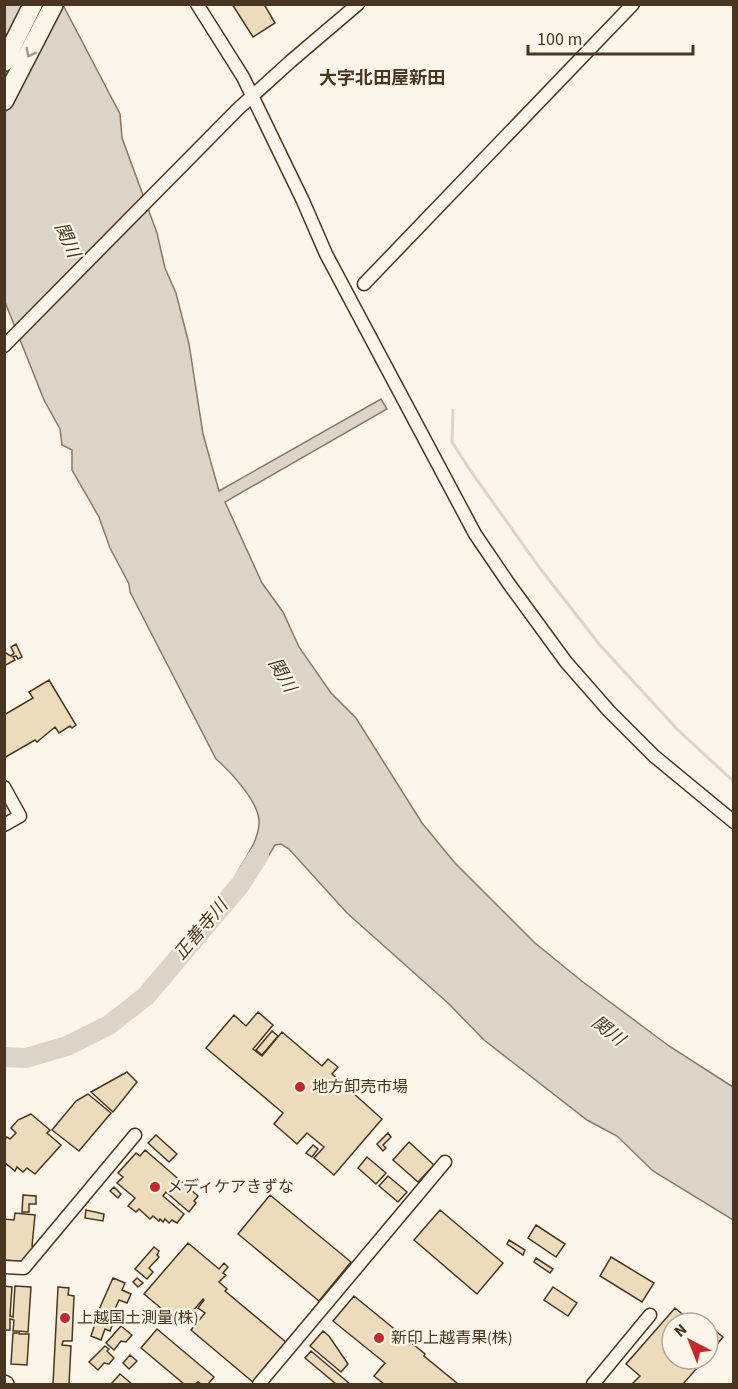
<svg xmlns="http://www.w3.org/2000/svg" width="738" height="1389" viewBox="0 0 738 1389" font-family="'Source Sans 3','Noto Sans JP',sans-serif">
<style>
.water{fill:#dcd4c6;stroke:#887966;stroke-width:1.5}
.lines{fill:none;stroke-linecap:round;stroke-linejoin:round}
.stream{stroke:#dcd4c6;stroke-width:3}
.river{stroke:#dcd4c6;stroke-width:20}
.building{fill:#ecdcbc;stroke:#4a3520;stroke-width:1.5}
.minor-casing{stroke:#4a3520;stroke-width:15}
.major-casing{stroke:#4a3520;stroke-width:18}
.highway-casing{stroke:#4a3520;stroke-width:21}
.minor{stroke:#fbf6e9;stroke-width:12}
.major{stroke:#fbf6e9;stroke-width:15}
.highway{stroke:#fbf6e9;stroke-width:18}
.oneway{stroke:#a29684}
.poi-dot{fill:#c62828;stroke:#fbf6e9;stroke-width:2}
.labels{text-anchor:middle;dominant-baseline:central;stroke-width:4.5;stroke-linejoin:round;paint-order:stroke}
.poi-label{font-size:16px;fill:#4a3520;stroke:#fbf6e9;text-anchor:start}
.neighbourhood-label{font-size:18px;font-weight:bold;fill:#4a3520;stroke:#fbf6e9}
.water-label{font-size:18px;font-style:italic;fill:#4a3520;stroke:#fbf6e9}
</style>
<rect width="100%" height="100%" fill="#fbf6e9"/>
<path class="water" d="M4 5H63L120 114 122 138 157 233 165 268 176 293 189 344 203 434 219 491 381 399 387 409 225 502 262 583 283 612 299 647 331 693 356 718 422 823 455 863 535 943 583 982 669 1046 733 1087V1220L653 1171 617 1136 587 1120 484 1040 449 1004 347 913 289 849 281 844 275 845 253 881 238 871C246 857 258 841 259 824 261 804 231 772 216 759L130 592 129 584 110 548 99 517 72 470V450L62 445 60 429 44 400 5 302Z"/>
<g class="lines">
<path class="stream" d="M453 410 452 442 470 470 539 567 599 644 677 729 734 782"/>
<path class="river" d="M4 1057 26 1058 67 1046 109 1025 146 996 240 885 259 855"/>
</g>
<path class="building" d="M232 4H264L275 23 253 37Z
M16 644 22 657 18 659 16 656 13 657 15 660 4 666V652L11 656 14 653 11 647Z
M49 680 76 725 72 728 70 726 59 733 55 727 37 742 35 740 4 758V715L33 698 29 692Z
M258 1012 273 1025 253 1049 262 1056 282 1032 322 1066 328 1059 338 1067 332 1074 382 1119 334 1175 314 1158 324 1147 307 1133 297 1144 274 1124 283 1113 206 1048 234 1015 246 1026Z
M272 1031 278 1036 262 1055 256 1050Z
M127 1072 137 1082 113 1112 91 1092Z
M88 1094 111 1113 79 1151 52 1130 76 1101Z
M31 1114 50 1130 47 1133 61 1145 35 1174 27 1168 23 1172 17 1167 15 1171 4 1162V1140L7 1137 10 1139 16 1133 11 1128 18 1120Z
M388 1133 391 1137 383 1145 386 1148 383 1151 377 1144Z
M156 1135 177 1154 169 1162 148 1143Z
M409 1142 434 1165 418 1182 393 1160Z
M313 1145 318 1149 312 1157 306 1153Z
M145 1150 198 1196 194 1201 196 1203 189 1212 166 1192 163 1196 184 1214 177 1223 172 1220 169 1223 165 1219 163 1222 160 1219 159 1221 153 1216 150 1219 139 1209 136 1212 128 1206 135 1198 117 1183 123 1177 118 1173 136 1153 140 1156Z
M367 1157 386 1173 376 1184 358 1168Z
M388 1176 407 1192 398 1202 379 1186Z
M114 1187 121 1194 118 1198 110 1191Z
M23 1195 36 1196V1204H29V1212H22Z
M270 1195 351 1262 319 1301 238 1234Z
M86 1210 104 1214 103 1221 85 1218Z
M440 1210 503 1263 477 1294 414 1240Z
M15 1213 35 1215 32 1246H36L28 1262 4 1260V1219L14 1220Z
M536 1225 565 1244 556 1257 528 1238Z
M509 1240 525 1250 523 1255 507 1244Z
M188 1243 219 1269 224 1263 228 1267 223 1273 226 1275 219 1282 227 1289 225 1291 287 1343 254 1383 191 1330 205 1313 198 1308 204 1300 203 1299 181 1325 144 1294Z
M154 1247 159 1251 157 1255 159 1257 149 1268 153 1272 147 1279 135 1269Z
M611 1257 654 1283 642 1302 600 1276Z
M536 1258 553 1269 550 1273 534 1262Z
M113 1278 125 1283 122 1290 131 1294 127 1303 119 1300 111 1318 109 1319 97 1314Z
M137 1278 143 1283 138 1287 133 1282Z
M4 1286 12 1287 10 1316 13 1317 15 1286 31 1287 28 1332 19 1331V1334H29L27 1365 11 1364 13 1333H17V1331H13L14 1320 10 1319V1330H4Z
M58 1287 69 1288 68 1295 74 1296 72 1341H63L62 1345 71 1346 69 1384H53Z
M553 1287 577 1303 568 1316 544 1300Z
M354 1296 425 1354 424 1356 458 1384H384L374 1376 385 1363 333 1321Z
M675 1308 693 1323H672V1359H705L683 1384H632L640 1376 626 1364Z
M97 1318 113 1323 110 1331 105 1329 101 1340 91 1336Z
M708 1325 723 1337 708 1355Z
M121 1326 132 1335 126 1342 121 1341 114 1350 106 1343Z
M157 1329 214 1377 208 1384H201L198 1382 195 1384H184L141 1348Z
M323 1331 329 1336 348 1364 341 1372 310 1346Z
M105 1346 109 1349 107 1351 114 1358 109 1364 104 1363 98 1370 89 1362Z
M311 1351 350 1384H336L305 1358Z
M130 1355 137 1361 129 1369 123 1363Z
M120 1374 132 1384H111Z"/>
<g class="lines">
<defs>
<path id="minor" d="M197 4 243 77 303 201 326 254 475 534 509 584 566 662 609 711 654 756 734 822
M364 284 633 4
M4 346 238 109 291 61 358 4
M4 787 20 816 4 825
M4 1267 24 1268 135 1135
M259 1384 445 1162
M593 1384 650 1315"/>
<path id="major" d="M4 1383 6 1384"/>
<path id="highway" d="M4 62 33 4
M4 101 54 4"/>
</defs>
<use href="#minor" class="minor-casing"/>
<use href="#major" class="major-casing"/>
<use href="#highway" class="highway-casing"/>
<use href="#minor" class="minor"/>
<use href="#major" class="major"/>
<use href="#highway" class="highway"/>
</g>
<defs><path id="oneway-chevron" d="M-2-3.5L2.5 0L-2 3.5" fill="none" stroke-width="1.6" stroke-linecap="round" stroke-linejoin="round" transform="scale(1.5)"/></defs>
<use class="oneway" href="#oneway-chevron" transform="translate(30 53) rotate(117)"/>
<g class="poi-dot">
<circle cx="300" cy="1087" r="6"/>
<circle cx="155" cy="1187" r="6"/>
<circle cx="65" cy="1318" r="6"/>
<circle cx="379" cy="1338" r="6"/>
</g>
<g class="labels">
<g class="poi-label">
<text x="312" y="1087">地方卸売市場</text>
<text x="167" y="1187">メディケアきずな</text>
<text x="77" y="1318">上越国土測量(株)</text>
<text x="391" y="1338">新印上越青果(株)</text>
</g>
<g class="neighbourhood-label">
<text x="382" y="78">大字北田屋新田</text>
</g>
<g class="water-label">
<text transform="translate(67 240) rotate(66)">関川</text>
<text transform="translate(282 675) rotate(60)">関川</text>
<text transform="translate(201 930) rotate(-50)">正善寺川</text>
<text transform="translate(608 1031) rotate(38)">関川</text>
</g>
</g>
<rect width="738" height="1389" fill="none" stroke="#4a3520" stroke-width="12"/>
<g transform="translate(690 1341) rotate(318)"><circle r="28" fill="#fbf6e9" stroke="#b4a999" stroke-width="1.5"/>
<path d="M0-4.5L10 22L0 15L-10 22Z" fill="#c62828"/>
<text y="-9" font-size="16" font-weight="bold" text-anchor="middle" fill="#4a3520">N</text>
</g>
<path d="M528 45v9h165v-9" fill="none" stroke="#4a3520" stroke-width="3"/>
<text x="537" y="45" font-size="18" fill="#4a3520" stroke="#fbf6e9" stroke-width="4.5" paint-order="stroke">100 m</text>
</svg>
